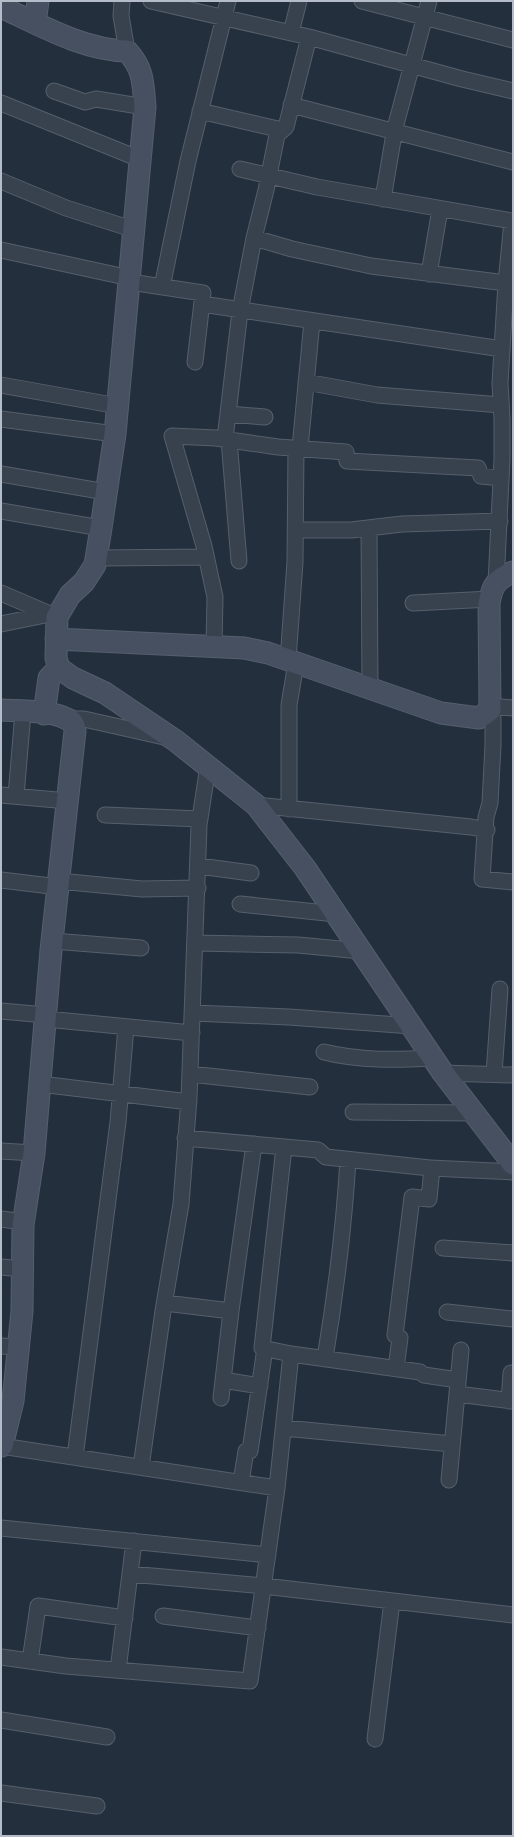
<svg xmlns="http://www.w3.org/2000/svg" width="514" height="1837" viewBox="0 0 514 1837" font-family="Rubik,sans-serif">
<style>
.lines{fill:none;stroke-linecap:round;stroke-linejoin:round}
.street-casing{stroke:#565f6c;stroke-width:17}
.secondary-casing{stroke:#565f6c;stroke-width:23}
.street{stroke:#38414e;stroke-width:15}
.secondary{stroke:#465061;stroke-width:21}
</style>
<rect width="100%" height="100%" fill="#242f3e"/>
<g class="lines">
<defs>
<path id="street" d="M122 1 121 16 127 51
M151 1 309 37 462 79 513 91
M362 1 513 40
M291 33 299 1
M54 91 85 102 96 99 145 107
M1 103 142 160
M291 105 513 162
M200 111 282 130
M240 169 317 187 512 221 506 283 500 383 502 419V459L496 583
M1 181 66 208 135 230
M383 199 395 128 429 1
M254 238 292 249 371 266 506 283
M1 250 130 278
M429 274 440 209
M130 282 203 293 195 362
M162 287 188 161 228 1
M202 304 502 349
M306 382 377 395 501 405
M1 385 118 406
M228 414 265 417
M1 419 115 434
M225 439 240 311 254 238 266 190 277 135 286 127 309 37
M229 440 239 561
M300 448 312 321
M1 474 106 492
M1 511 101 528
M369 529 370 689
M296 530H351L402 524 500 521
M97 558 206 557
M1 593 57 617
M413 603 490 599
M1 624 50 614
M214 646 215 597 204 546 172 436 216 438 278 447 346 452 347 461 478 468 481 476 501 478
M288 660 295 562 296 448
M490 706 513 708
M490 710 493 719V745L490 803 486 817 482 879 513 882
M68 719H84L164 737
M1 795 68 801
M16 796 23 712
M256 805 471 827 487 830
M289 809V705L296 663
M105 815 200 819
M199 866 251 873
M1 880 59 887
M59 881 142 889 198 888
M240 904 336 914
M53 941 141 948
M196 943 298 945 361 951
M1 1011 46 1015
M193 1013 289 1017 412 1026
M46 1019 192 1033
M324 1052C360 1061 396 1060 433 1058
M443 1073 513 1075
M190 1074 310 1087
M494 1074 500 989
M40 1084 189 1102
M353 1112 473 1113
M185 1138 318 1150 326 1157 430 1168 513 1172
M284 1147 262 1348 291 1354 420 1372 424 1375 458 1380
M1 1151 34 1153
M1 1219 24 1222
M443 1248 513 1253
M1 1267 23 1269
M165 1303 231 1311
M447 1312 513 1319
M1 1346 18 1347
M325 1358C336 1292 344 1226 348 1160
M396 1368 400 1338 395 1335 412 1197 429 1199 432 1168
M223 1380 260 1386
M457 1394 513 1401
M221 1398 231 1311 254 1144
M509 1401 511 1373
M284 1428 452 1444
M1 1446 277 1488
M75 1457 118 1122 126 1027
M141 1467 163 1311 181 1204 189 1098 199 825 208 766
M449 1480 461 1350
M241 1482 246 1451H250L265 1348
M1 1528 268 1555
M130 1574 264 1586 513 1615
M163 1616 258 1628
M1 1657 66 1666 250 1681 277 1488 291 1354
M30 1661 38 1606 125 1618
M118 1670 134 1541
M1 1720 107 1737
M375 1739 392 1601
M1 1793 97 1806"/>
<path id="secondary" d="M1 7C40 25 83 50 127 51 144 69 143 84 145 107L115 434 101 528 95 565 84 582 70 595 57 617 56 658 59 668 73 678 105 693 176 741 256 805 305 868 443 1073 513 1164
M35 23 38 1
M56 639 244 648 268 653 441 713 479 718 490 710 489 604C492 585 496 580 513 572
M1 710C20 711 51 710 67 719 73 721 75 726 75 731L51 950 34 1153 23 1225 22 1311 13 1401 2 1446
M44 714 49 678 59 668"/>
</defs>
<use href="#street" class="street-casing"/>
<use href="#secondary" class="secondary-casing"/>
<use href="#street" class="street"/>
<use href="#secondary" class="secondary"/>
</g>
<rect width="514" height="1837" fill="none" stroke="#b4bcc9" stroke-width="4"/>
</svg>
